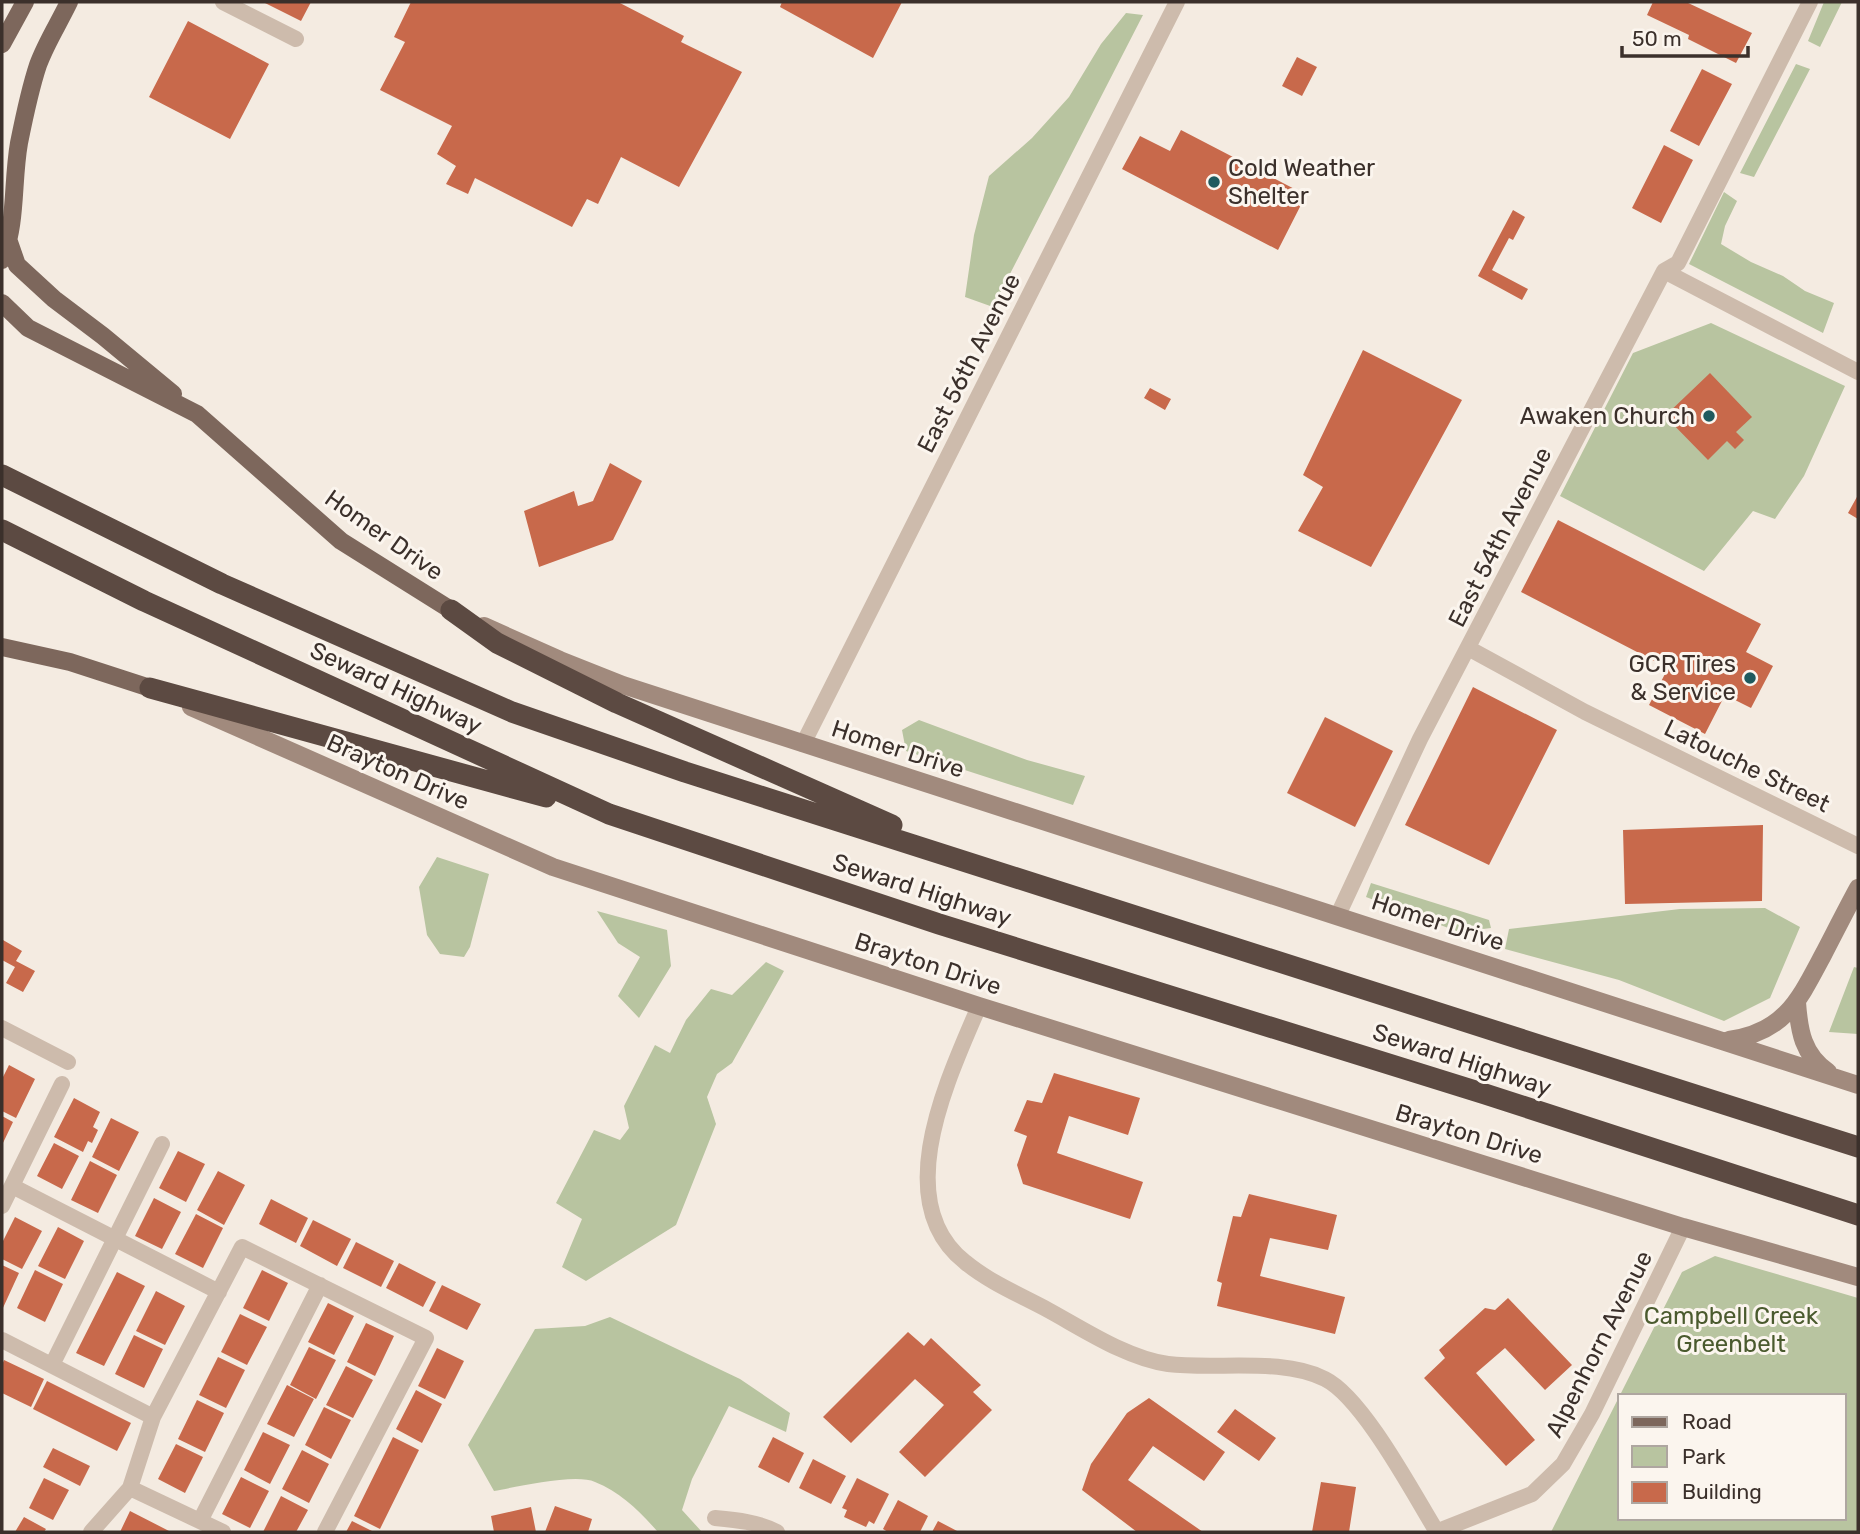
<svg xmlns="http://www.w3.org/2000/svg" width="1860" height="1534" viewBox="0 0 1860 1534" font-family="Rubik,sans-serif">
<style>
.green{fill:#b8c4a0;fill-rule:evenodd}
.building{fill:#c8694b}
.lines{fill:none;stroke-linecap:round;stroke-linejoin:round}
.minor{stroke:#cdbbac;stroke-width:16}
.secondary{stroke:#a18a7d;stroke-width:18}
.primary{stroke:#7d675c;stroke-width:18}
.motorway{stroke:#5c4a42;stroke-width:21}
.poi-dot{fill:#1f5a5e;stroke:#fbf5ee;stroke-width:2.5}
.labels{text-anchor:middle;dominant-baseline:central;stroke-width:6;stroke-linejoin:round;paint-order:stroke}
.poi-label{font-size:24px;fill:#3b302b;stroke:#fbf5ee;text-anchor:end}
.street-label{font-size:24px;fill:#3b302b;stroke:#fbf5ee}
.park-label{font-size:24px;fill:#4a5a2e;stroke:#fbf5ee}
</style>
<rect width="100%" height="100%" fill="#f4ebe1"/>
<path class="green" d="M1824 2H1842L1820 47 1808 41Z
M1126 13 1143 15 993 307 965 297 974 235 989 176 1032 138 1069 97 1101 44Z
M1796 64 1810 69 1754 177 1740 173Z
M1724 192 1737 201 1725 226 1721 244 1751 262 1783 276 1805 291 1834 303 1823 333 1689 264Z
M1711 323 1845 386 1804 476 1775 519 1753 511 1704 571 1560 496 1633 353Z
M919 720 1027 760 1085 776 1073 805 906 751 902 730Z
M437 857 489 874 470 947 464 957 440 954 427 935 419 887Z
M1371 883 1489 920 1491 928 1459 932 1366 897Z
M1765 908 1800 927 1770 998 1724 1021 1619 980 1505 949 1509 929 1680 909Z
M597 911 667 930 671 966 639 1018 618 996 640 957 618 943Z
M766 962 784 971 732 1063 717 1074 707 1097 716 1124 676 1225 586 1281 562 1267 582 1219 556 1203 594 1130 620 1140 629 1128 624 1106 655 1045 670 1053 686 1020 711 989 732 995Z
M1854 967 1858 968V1034L1829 1032Z
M1715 1256 1858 1298V1532H1551L1682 1272ZM1620 1396H1844V1518H1620Z
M610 1317 740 1379 790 1413 786 1432 729 1406 692 1479 682 1510 702 1532H658C640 1512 621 1492 595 1482 576 1473 516 1487 494 1491L468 1445 535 1329 585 1326Z"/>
<path class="building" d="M263 2H311L301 21Z
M411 2H618L684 36 681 42 742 72 679 187 621 157 598 204 587 199 572 227 475 178 468 194 446 184 456 166 437 154 452 126 380 90 405 42 394 37Z
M782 2H902L873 58 780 7Z
M1653 2H1686L1752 33 1736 63 1688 39 1689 35 1647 15Z
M188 21 269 64 230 139 149 97Z
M1297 57 1317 67 1302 96 1282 86Z
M1702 69 1732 84 1699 146 1670 131Z
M1181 130 1306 195 1278 250 1122 169 1140 136 1170 151Z
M1664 145 1693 160 1661 223 1632 208Z
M1513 210 1525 217 1513 240 1509 238 1492 270 1528 289 1522 300 1478 276Z
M1363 350 1462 400 1371 567 1298 531 1323 487 1303 475Z
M1710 373 1752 417 1736 432 1744 440 1735 449 1727 441 1708 460 1665 416Z
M1150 388 1171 399 1165 410 1144 398Z
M610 463 642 481 613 540 539 567 524 511 574 491 578 506 593 501Z
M1858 495V519L1848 513Z
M1558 520 1761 624 1746 652 1773 666 1751 708 1725 695 1705 734 1649 705 1668 668 1521 592Z
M1473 687 1557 730 1489 865 1405 825Z
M1325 717 1393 751 1355 827 1287 793Z
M1763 825 1762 901 1625 904 1623 830Z
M3 940 22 951 16 961 35 971 23 992 6 983 15 967 2 960Z
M9 1065 35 1079 16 1118 2 1111V1079Z
M1054 1073 1140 1098 1128 1135 1069 1116 1057 1153 1143 1182 1130 1219 1023 1184 1017 1165 1027 1136 1014 1131 1027 1100 1042 1103Z
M74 1098 100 1112 93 1127 98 1130 92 1143 88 1141 83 1152 54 1137Z
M2 1116 13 1122 2 1145Z
M111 1118 139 1132 119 1171 92 1157Z
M54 1143 79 1156 62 1189 37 1176Z
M178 1151 205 1164 186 1202 159 1188Z
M90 1161 117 1175 98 1213 71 1200Z
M218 1171 245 1185 224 1225 197 1210Z
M1249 1194 1337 1215 1328 1250 1270 1238 1260 1276 1345 1297 1335 1334 1217 1306 1222 1283 1217 1281 1233 1216 1241 1217Z
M154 1198 181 1212 162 1249 135 1236Z
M271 1199 308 1218 296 1243 259 1224Z
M196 1214 223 1228 203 1268 175 1254Z
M15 1217 42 1231 22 1269 2 1259V1243Z
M313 1220 351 1239 337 1266 300 1246Z
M58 1227 84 1241 65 1279 38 1266Z
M356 1242 394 1261 381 1287 343 1268Z
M399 1263 436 1282 423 1307 386 1288Z
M2 1265 19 1273 2 1310Z
M35 1270 63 1284 45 1322 17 1308Z
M262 1270 288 1283 269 1321 243 1308Z
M117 1272 145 1286 104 1366 76 1353Z
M442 1285 481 1304 467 1330 429 1311Z
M156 1291 185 1306 165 1345 136 1331Z
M1508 1298 1572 1365 1545 1390 1505 1348 1476 1373 1535 1440 1506 1466 1424 1378 1445 1358 1439 1350 1485 1308 1495 1310Z
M328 1303 354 1316 334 1355 308 1342Z
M240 1314 267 1327 247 1365 221 1352Z
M366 1323 394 1336 375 1376 347 1362Z
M908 1332 924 1346 931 1338 981 1385 973 1392 992 1410 925 1477 899 1452 944 1405 915 1379 851 1443 823 1417Z
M134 1335 163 1349 144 1388 115 1374Z
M309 1347 336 1360 316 1399 290 1385Z
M437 1348 464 1361 445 1399 418 1386Z
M218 1357 245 1370 226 1408 199 1395Z
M4 1360 44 1379 31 1407 2 1393V1365Z
M346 1366 373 1380 353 1418 326 1405Z
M47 1381 131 1423 117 1451 33 1409Z
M287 1385 314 1399 294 1437 267 1424Z
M416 1390 442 1404 422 1443 396 1429Z
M1149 1398 1225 1452 1204 1481 1153 1446 1128 1480 1203 1532H1137L1082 1490 1091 1464 1127 1413Z
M197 1400 224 1413 205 1452 178 1439Z
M324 1407 351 1420 331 1459 305 1445Z
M1235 1409 1276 1438 1259 1461 1217 1432Z
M263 1432 290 1445 270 1484 244 1470Z
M393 1437 419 1450 380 1529 354 1516Z
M773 1437 804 1453 789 1483 758 1467Z
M176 1444 203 1457 185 1493 158 1479Z
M53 1448 90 1466 80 1486 43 1467Z
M302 1450 329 1464 309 1503 282 1489Z
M813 1459 846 1476 831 1504 799 1488Z
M241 1477 269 1491 250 1528 222 1514Z
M44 1478 69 1490 53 1520 29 1508Z
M857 1478 889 1494 874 1524 869 1521 866 1527 844 1517 847 1510 842 1508Z
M1321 1482 1356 1487 1349 1532H1312Z
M281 1496 308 1510 296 1532H263Z
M898 1500 928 1516 920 1532H888L883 1529Z
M555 1506 592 1519 588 1532H545Z
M531 1507 536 1532H494L491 1516Z
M130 1511 171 1532H120Z
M24 1517 46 1529 44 1532H15Z
M352 1521 374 1532H346Z
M938 1521 959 1532H932Z"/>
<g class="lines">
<path class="minor" d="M223 2 296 39
M1664 271 1858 372
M1468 648 1585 712 1858 846
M803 744 1177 2
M1338 915 1420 739 1664 271 1678 263 1810 2
M979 1006C949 1077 888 1201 965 1262 989 1282 1020 1295 1048 1310 1083 1329 1128 1359 1168 1364 1217 1370 1282 1357 1325 1379 1363 1398 1413 1493 1437 1532
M2 1028 68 1062
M12 1186 219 1292
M2 1206 62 1084
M2 1340 153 1417
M52 1365 162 1144
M130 1488 223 1532
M715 1518C737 1520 758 1522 777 1532
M200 1521 320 1285
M91 1532 130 1488 153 1417 242 1247 426 1338 325 1532
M1436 1532 1532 1494 1563 1464 1592 1414 1683 1227"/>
<path class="secondary" d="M484 626 560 660 623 685 1858 1085
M191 707 553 867 979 1006 1683 1227 1858 1277
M1797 1002C1799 1031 1803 1055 1828 1072
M1729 1040C1785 1032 1799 1000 1823 955 1835 932 1846 910 1858 888"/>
<path class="primary" d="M2 44 25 2
M9 242 17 265 54 299 103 336 173 394
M2 260C17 222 12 183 19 143 24 118 30 89 38 65 46 43 59 23 69 2
M2 303 28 328 197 414 341 541 451 610
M2 647 70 662 150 688"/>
<path class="motorway" d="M2 475 222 584 512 712 685 772 1858 1147
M2 530 144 601 609 814 939 924 1485 1094 1858 1215
M451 610 497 643 617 703 892 825
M150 688 546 797"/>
</g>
<g class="poi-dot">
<circle cx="1214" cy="182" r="7"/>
<circle cx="1709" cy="416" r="7"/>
<circle cx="1750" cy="678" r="7"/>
</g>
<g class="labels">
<g class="poi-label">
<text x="1228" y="168" text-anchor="start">Cold Weather<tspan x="1228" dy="28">Shelter</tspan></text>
<text x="1695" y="416">Awaken Church</text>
<text x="1736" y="664">GCR Tires<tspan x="1736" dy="28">&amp; Service</tspan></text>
</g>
<g class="street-label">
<text transform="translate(969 363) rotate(-63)">East 56th Avenue</text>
<text transform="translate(384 535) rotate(35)">Homer Drive</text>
<text transform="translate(1500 537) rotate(-63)">East 54th Avenue</text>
<text transform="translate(396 688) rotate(25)">Seward Highway</text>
<text transform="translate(898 749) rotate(18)">Homer Drive</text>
<text transform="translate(1747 766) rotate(26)">Latouche Street</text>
<text transform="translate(398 772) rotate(24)">Brayton Drive</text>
<text transform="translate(922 890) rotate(18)">Seward Highway</text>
<text transform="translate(1438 922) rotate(18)">Homer Drive</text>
<text transform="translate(928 964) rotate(18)">Brayton Drive</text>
<text transform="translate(1462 1060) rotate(18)">Seward Highway</text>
<text transform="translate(1469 1134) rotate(17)">Brayton Drive</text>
<text transform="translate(1599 1344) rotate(-63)">Alpenhorn Avenue</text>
</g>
<g class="park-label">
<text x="1731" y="1316">Campbell Creek<tspan x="1731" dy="28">Greenbelt</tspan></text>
</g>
</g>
<rect width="1860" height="1534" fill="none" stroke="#3b302b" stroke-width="7"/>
<rect x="1618" y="1394" width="228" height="126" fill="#fbf5ee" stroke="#aea6a0" stroke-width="2"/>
<rect x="1632" y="1417" width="35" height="10" fill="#7d675c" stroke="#aea6a0" stroke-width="2"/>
<text x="1682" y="1429" font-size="21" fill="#3b302b">Road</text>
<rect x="1632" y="1446" width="35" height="21" fill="#b8c4a0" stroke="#aea6a0" stroke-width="2"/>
<text x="1682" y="1464" font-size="21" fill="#3b302b">Park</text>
<rect x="1632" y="1482" width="35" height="21" fill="#c8694b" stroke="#aea6a0" stroke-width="2"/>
<text x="1682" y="1499" font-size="21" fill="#3b302b">Building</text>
<path d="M1622 46v10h126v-10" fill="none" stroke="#3b302b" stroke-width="3.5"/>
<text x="1632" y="46" font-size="21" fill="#3b302b" stroke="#fbf5ee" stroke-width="5" paint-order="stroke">50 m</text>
</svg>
